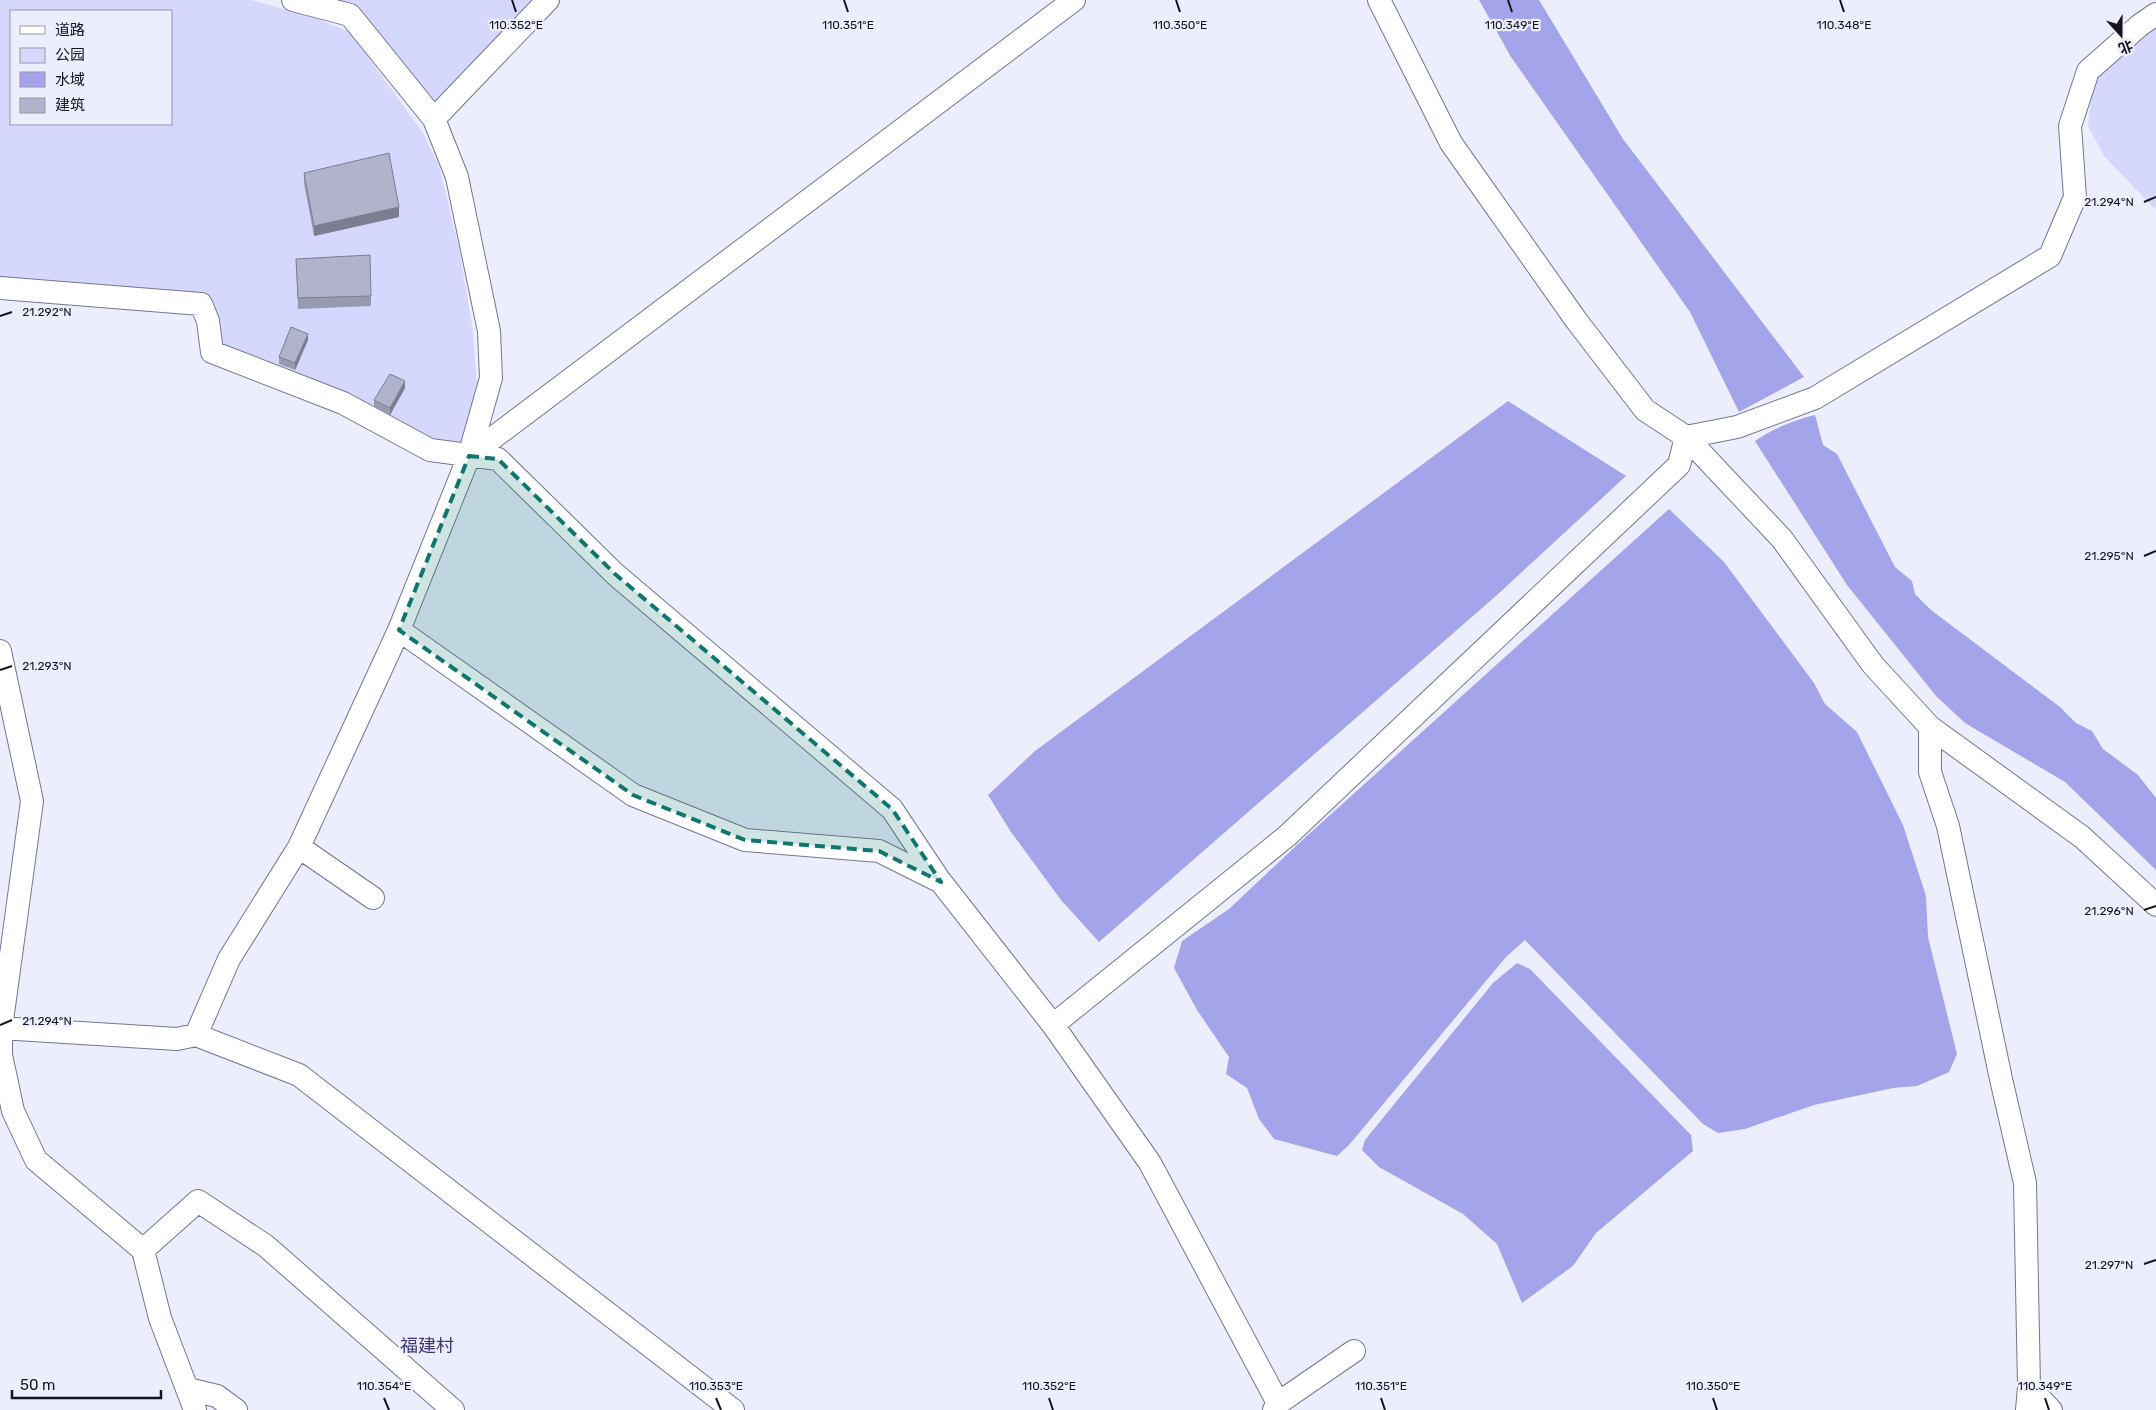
<svg xmlns="http://www.w3.org/2000/svg" width="2156" height="1410" viewBox="0 0 2156 1410" font-family="Rubik,'Noto Sans SC',sans-serif">
<style>
.green{fill:#d5d7fc;fill-rule:evenodd}
.water{fill:#a3a4ea}
.lines{fill:none;stroke-linecap:round;stroke-linejoin:round}
.minor-casing{stroke:#74768e;stroke-width:24}
.minor{stroke:#fff;stroke-width:22}
.wall{fill:#989ab0}
.shaded-wall{fill:#7c7d90}
.building{fill:#b1b3cd;stroke:#7c7d90}
.marked{fill:#0f766e;fill-opacity:0.2;stroke:#0f766e;stroke-width:4;stroke-dasharray:10 6;stroke-linejoin:round}
.ticks{fill:none;stroke:#14141e;stroke-width:2}
.labels{text-anchor:middle;dominant-baseline:central;stroke-width:4.5;stroke-linejoin:round;paint-order:stroke}
.quarter-label{font-size:18px;fill:#3b3874;stroke:#eceefe}
.ticks-label{font-size:12px;text-anchor:middle;fill:#14141e;stroke:#eceefe;stroke-width:4.5;stroke-linejoin:round;paint-order:stroke}
</style>
<rect width="100%" height="100%" fill="#eceefe"/>
<path class="green" d="M0 0H251L315 18 350 32 423 133 439 166 459 248 473 331 477 388 462 451 213 351 202 302 0 278ZM11 11H171V124H11Z
M308 0H538L433 107 351 11Z
M2156 21V210L2104 156 2088 126 2094 73Z"/>
<path class="water" d="M1479 0H1539L1623 139 1804 377 1739 412 1690 312 1511 57Z
M1508 401 1626 476 1497 595 1099 942 1061 900 1011 832 988 795 1035 751Z
M1815 415 1823 445 1837 454 1895 567 1912 581 1915 594 1931 610 2060 707 2076 723 2092 731 2103 749 2138 775 2156 798V870L2065 782 1965 723 1936 696 1847 585 1755 441C1772 429 1794 420 1815 415Z
M1669 509 1724 562 1814 683 1825 704 1857 732 1903 825 1926 896 1928 937 1957 1054 1949 1072 1917 1086 1893 1088 1814 1105 1745 1129 1718 1133 1703 1124 1525 940 1506 957 1349 1145 1337 1156 1274 1139 1259 1119 1247 1088 1226 1074 1229 1057 1197 1010 1174 968 1182 941 1229 909 1298 844Z
M1517 963 1530 969 1691 1135 1693 1151 1596 1233 1573 1266 1522 1303 1497 1244 1463 1214 1379 1167 1362 1150 1365 1140 1493 983Z"/>
<g class="lines">
<defs>
<path id="minor" d="M1379 0 1451 143 1576 320 1645 410 1686 437 1737 427 1815 398 2050 256 2075 197 2070 126 2088 71 2140 25 2156 14
M434 119 548 0
M0 288 201 304 208 321 212 352 343 403 430 450 498 459 615 574 892 809 940 881
M1686 437 1782 539 1873 665 1930 727 2082 837 2156 905
M469 456 1074 0
M399 630 633 795 745 840 879 851 941 882 1053 1025 1150 1163 1278 1403 1274 1410
M0 651 32 801 1 1028V1055L13 1111 36 1160 143 1250 160 1318 195 1410
M1930 727V772L1948 826 2001 1079 2025 1183 2029 1387 2027 1410
M299 847 373 898
M1053 1025 1287 836 1679 465 1686 437
M0 1028 177 1039 196 1035 299 1075 733 1410
M196 1035 229 959 299 847 399 630 469 456 491 378 489 331 457 177 434 119 350 15 293 0
M143 1250 198 1201 266 1246 453 1410
M2029 1387 2051 1410
M188 1389 217 1396 236 1410
M1277 1404 1354 1351"/>
</defs>
<use href="#minor" class="minor-casing"/>
<use href="#minor" class="minor"/>
</g>
<path class="wall" d="M304 173 399 217 314 236 304 183Z
M296 259 371 296V306L298 309Z
M308 340 295 370 279 364V357Z
M405 388 390 415 374 407V400Z"/>
<path class="shaded-wall" d="M399 207V217L314 236V226Z
M308 334V340L295 370V363Z
M405 381V388L390 415V408Z"/>
<path class="building" d="M389 153 399 207 314 226 304 173Z
M370 255 371 296 298 298 296 259Z
M291 327 308 334 295 363 279 357Z
M390 374 405 381 390 408 374 400Z"/>
<path class="marked" d="M469 456 498 459 615 574 892 809 941 882 879 851 745 840 633 795 399 630Z"/>
<path class="ticks" d="M512 0 516 12M844 0 848 12M1176 0 1180 12M1508 0 1512 12M1840 0 1844 12M2144 202 2156 197M0 316 12 312M2144 556 2156 551M0 670 12 666M2144 910 2156 906M0 1025 12 1020M2144 1264 2156 1260M384 1398 389 1410M716 1398 721 1410M1049 1398 1053 1410M1381 1398 1385 1410M1713 1398 1717 1410M2045 1398 2049 1410"/>
<g class="labels">
<g class="quarter-label">
<text x="427" y="1346">福建村</text>
</g>
</g>
<g class="ticks-label">
<text x="516" y="29">110.352°E</text>
<text x="848" y="29">110.351°E</text>
<text x="1180" y="29">110.350°E</text>
<text x="1512" y="29">110.349°E</text>
<text x="1844" y="29">110.348°E</text>
<text x="2109" y="206">21.294°N</text>
<text x="47" y="316">21.292°N</text>
<text x="2109" y="560">21.295°N</text>
<text x="47" y="670">21.293°N</text>
<text x="2109" y="915">21.296°N</text>
<text x="47" y="1025">21.294°N</text>
<text x="2109" y="1269">21.297°N</text>
<text x="384" y="1390">110.354°E</text>
<text x="716" y="1390">110.353°E</text>
<text x="1049" y="1390">110.352°E</text>
<text x="1381" y="1390">110.351°E</text>
<text x="1713" y="1390">110.350°E</text>
<text x="2045" y="1390">110.349°E</text>
</g>
<rect x="10" y="10" width="162" height="115" fill="#eceefe" stroke="#9697a4"/>
<rect x="20" y="26" width="25" height="8" fill="#ffffff" stroke="#9697a4"/>
<text x="55" y="35" font-size="15" fill="#14141e">道路</text>
<rect x="20" y="48" width="25" height="15" fill="#d5d7fc" stroke="#9697a4"/>
<text x="55" y="60" font-size="15" fill="#14141e">公园</text>
<rect x="20" y="72" width="25" height="15" fill="#a3a4ea" stroke="#9697a4"/>
<text x="55" y="85" font-size="15" fill="#14141e">水域</text>
<rect x="20" y="98" width="25" height="15" fill="#b1b3cd" stroke="#9697a4"/>
<text x="55" y="110" font-size="15" fill="#14141e">建筑</text>
<g transform="translate(2121 35) rotate(159)" stroke="#eceefe" stroke-width="4" paint-order="stroke">
<path d="M0-4L9 19L0 12L-9 19Z" fill="#14141e"/>
<text y="-8" font-size="14" font-weight="bold" text-anchor="middle" fill="#14141e">北</text>
</g>
<path d="M12 1390v8h149v-8" fill="none" stroke="#14141e" stroke-width="2.5"/>
<text x="20" y="1390" font-size="15" fill="#14141e" stroke="#eceefe" stroke-width="4" paint-order="stroke">50 m</text>
</svg>
